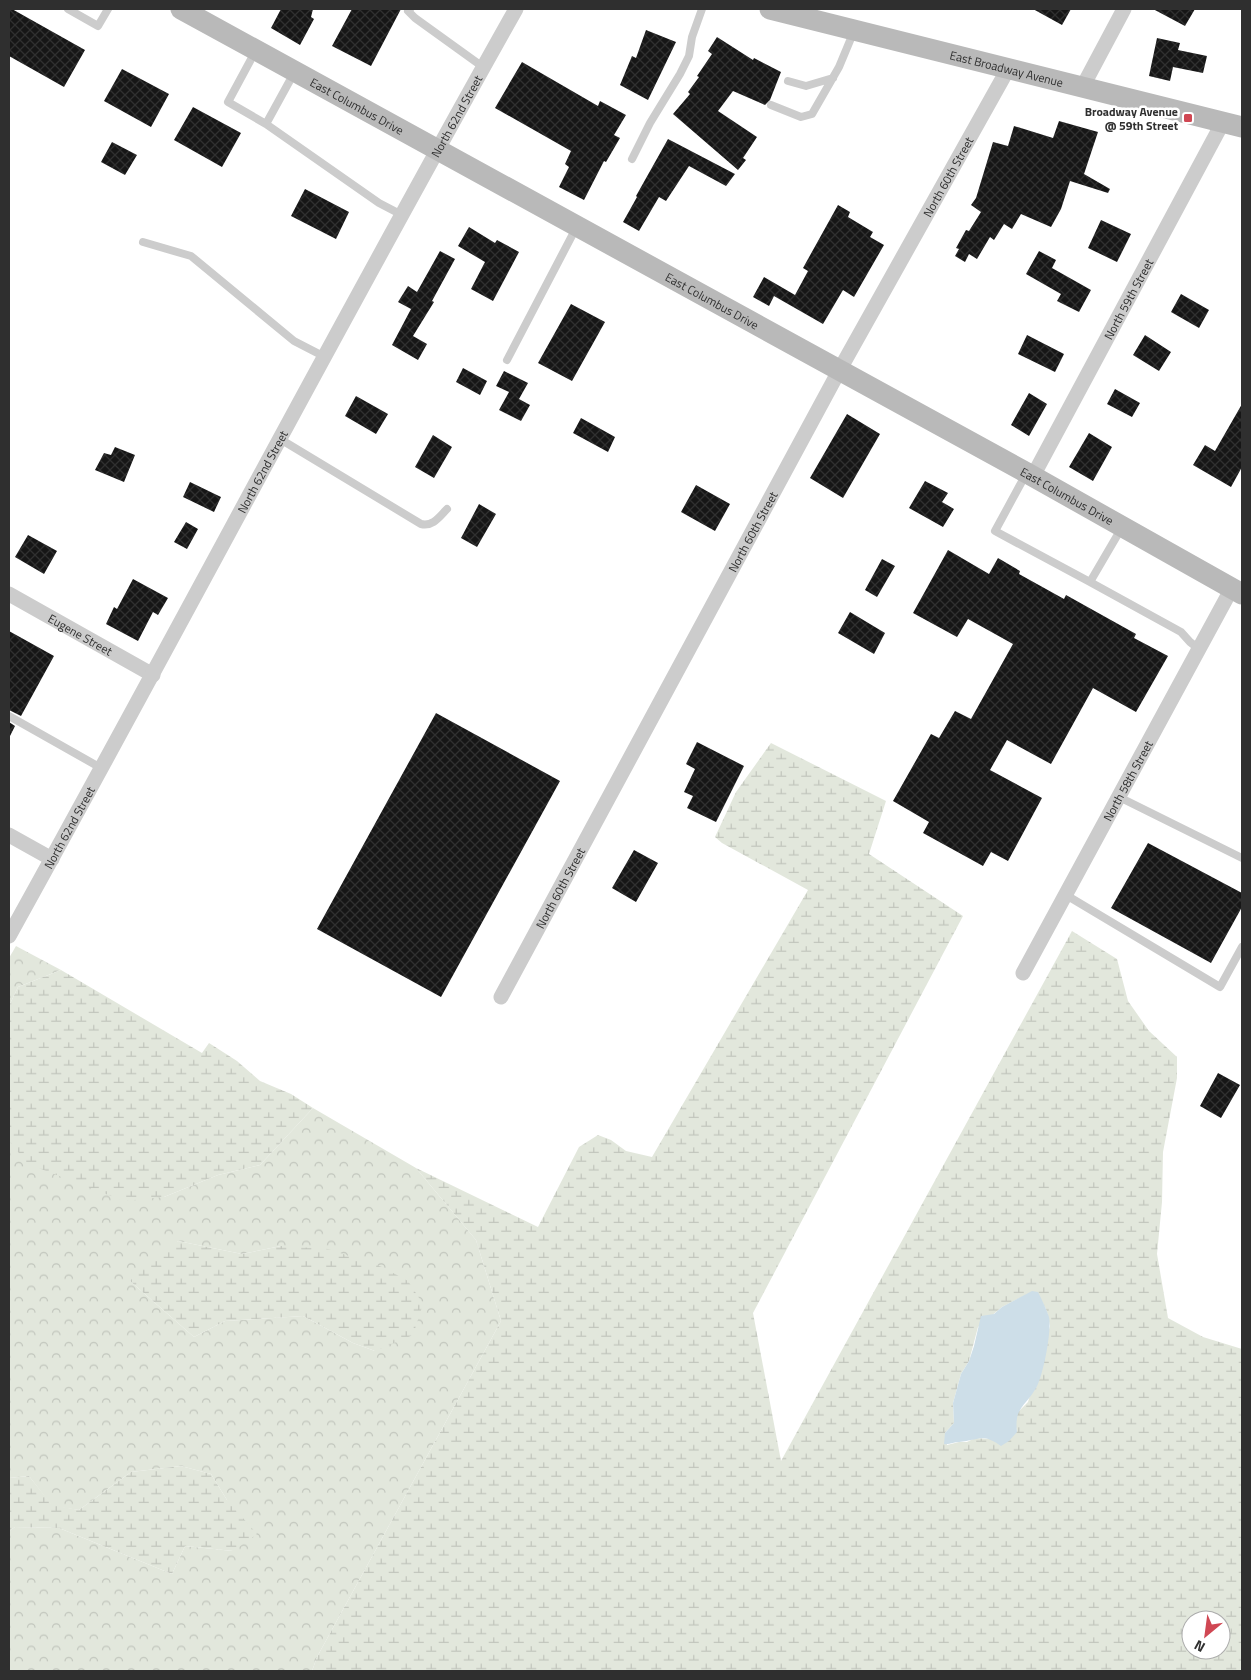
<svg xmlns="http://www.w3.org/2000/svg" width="1251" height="1680" viewBox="0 0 1251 1680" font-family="'Titillium Web',sans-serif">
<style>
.forest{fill:url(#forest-crowns);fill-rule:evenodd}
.wetland{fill:url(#wetland-marsh);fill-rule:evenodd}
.water{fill:#cddee8}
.building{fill:url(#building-cross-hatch)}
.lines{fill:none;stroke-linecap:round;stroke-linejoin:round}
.lane{stroke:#ccc;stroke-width:8}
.street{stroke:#ccc;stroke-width:15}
.secondary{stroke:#b9b9b9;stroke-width:21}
.poi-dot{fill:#d04753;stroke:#fff;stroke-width:2}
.labels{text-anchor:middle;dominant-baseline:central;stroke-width:5;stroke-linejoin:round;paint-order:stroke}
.street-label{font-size:12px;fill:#2f2f2f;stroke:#fff}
.poi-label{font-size:12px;font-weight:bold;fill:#2f2f2f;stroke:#fff;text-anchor:end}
</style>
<defs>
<pattern id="forest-crowns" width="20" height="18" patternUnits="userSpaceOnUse" patternTransform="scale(1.25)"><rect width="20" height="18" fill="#e2e7dc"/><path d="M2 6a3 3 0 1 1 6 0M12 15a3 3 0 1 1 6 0" fill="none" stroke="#c2c6bd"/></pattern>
<pattern id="wetland-marsh" width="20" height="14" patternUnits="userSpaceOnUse" patternTransform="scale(1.25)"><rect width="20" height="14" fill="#e2e7dc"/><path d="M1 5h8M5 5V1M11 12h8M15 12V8" fill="none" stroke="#c2c6bd"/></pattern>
<pattern id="building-cross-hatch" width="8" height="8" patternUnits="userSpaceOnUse" patternTransform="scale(1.25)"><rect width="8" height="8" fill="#161616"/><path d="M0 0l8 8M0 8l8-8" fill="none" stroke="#303030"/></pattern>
</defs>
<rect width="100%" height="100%" fill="#fff"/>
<path class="forest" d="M16 946 61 970 18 987 9 1006V958Z
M313 1108 416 1168 476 1240 501 1321 317 1657 312 1671H9V1531L15 1527 59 1528 172 1574 185 1546 233 1551 227 1500 211 1474 181 1466 131 1472 79 1510 52 1506 29 1476 9 1478V1141L164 1197 218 1175 260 1165ZM178 1241 242 1254 281 1246 375 1351 353 1343 303 1316 225 1321 194 1337 130 1281Z"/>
<path class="wetland" d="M771 743 886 801 869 854 963 916 753 1313 781 1461 1072 931 1117 959 1128 1001 1149 1031 1177 1057V1078L1163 1152 1162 1202 1157 1254 1168 1318 1203 1337 1242 1349V1671H312L317 1657 501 1321 476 1240 416 1168 538 1227 579 1147 598 1135 611 1140 626 1151 652 1157 808 890 722 843 715 837 736 792ZM1032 1292C1045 1302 1047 1309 1050 1326L1028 1402 1017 1413 1015 1422 1017 1432 991 1439 975 1438 967 1442H959L947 1445 945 1433 954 1423 953 1403 961 1374 969 1361 978 1327 1002 1307ZM1191 1620H1221V1650H1191Z
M61 970 202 1053 209 1043 237 1061 260 1081 291 1094 313 1108 260 1165 218 1175 164 1197 124 1201 28 1164 9 1141V1006L18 987Z
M178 1241 242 1254 281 1246 328 1249 382 1267 408 1281 423 1304 413 1335 375 1351 353 1343 303 1316 225 1321 194 1337 130 1281 151 1256Z
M181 1466 211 1474 227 1500 257 1534 233 1551 185 1546 172 1574 59 1528 15 1527 9 1531V1478L29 1476 52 1505 79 1510 131 1472Z"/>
<path class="water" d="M1032 1291 1038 1292C1042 1300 1046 1308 1049 1317 1052 1330 1043 1377 1036 1388 1025 1407 1014 1408 1017 1432L1009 1441 1001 1446C983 1433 979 1440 959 1442 954 1442 949 1445 944 1444L945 1433 954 1423 953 1403 961 1374 969 1361 974 1346 981 1316 994 1314 1002 1307Z"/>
<path class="building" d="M9 9H12L85 50 64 87 9 56Z
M281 9H313L311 17 314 19 300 45 271 28Z
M352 9H401L371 66 332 46Z
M1033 9H1071L1062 25Z
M1153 9H1195L1185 26Z
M646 30 676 42 648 100 620 85 632 56 636 58Z
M717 37 753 60 754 58 781 72 770 100 765 105 733 91 718 111 757 137 743 158 746 160 738 170 673 114 690 94 688 92 699 77 697 76 712 54 708 51Z
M1157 38 1180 43 1178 50 1207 56 1203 73 1173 67 1170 81 1149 76Z
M522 62 598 106 600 101 626 115 614 135 620 138 606 162 604 161 584 200 559 187 569 167 565 164 571 151 495 108Z
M122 69 169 94 151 127 104 101Z
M193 107 241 133 222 167 174 140Z
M1059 121 1098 132 1084 174 1110 189 1108 193 1070 181 1061 209 1051 227 1021 214 1012 229 1004 224 994 240 990 237 977 259 969 254 965 262 955 256 959 249 956 248 966 230 969 231 981 212 971 205 976 198 993 142 1008 146 1014 126 1053 138Z
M668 139 735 174 726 186 689 166 666 201 659 197 639 231 623 222 637 197 636 196Z
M112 142 137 155 125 175 101 162Z
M305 189 349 212 336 239 291 216Z
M838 205 850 212 848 217 873 232 870 237 884 245 854 297 843 290 823 324 774 296 769 306 753 297 764 277 795 295 808 271 803 268Z
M1101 220 1131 234 1117 262 1088 248Z
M469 227 495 243 497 240 519 252 493 301 471 289 485 262 458 246Z
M440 251 455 259 432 301 434 302 413 336 427 344 418 360 392 345 411 309 398 302 408 286 417 292Z
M1039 251 1056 260 1052 268 1091 290 1079 312 1057 301 1061 294 1026 274Z
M1181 294 1209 310 1199 328 1171 312Z
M571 304 605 322 572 381 538 363Z
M1027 335 1064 354 1055 372 1018 354Z
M1145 335 1171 352 1159 371 1133 355Z
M463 368 487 381 480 395 456 382Z
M504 371 528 383 519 399 530 405 521 421 499 410 509 392 496 386Z
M1115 389 1140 403 1132 417 1107 404Z
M1029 393 1047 404 1029 436 1011 425Z
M356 396 388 414 376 434 345 416Z
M1242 404V467L1231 487 1193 465 1205 445 1215 451Z
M847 414 880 434 843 498 810 478Z
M581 418 615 437 608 452 573 433Z
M1089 433 1112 447 1093 481 1069 467Z
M433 435 452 447 434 478 415 467Z
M115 447 135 455 124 482 95 470 104 453 111 455Z
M925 481 948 493 942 502 954 509 943 527 909 508Z
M190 482 221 497 214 512 183 497Z
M696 485 730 504 715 531 681 512Z
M479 504 496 514 477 547 461 538Z
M186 522 198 529 187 549 174 542Z
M28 535 57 551 44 574 15 557Z
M948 550 989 574 998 558 1020 571 1019 574 1064 599 1066 595 1136 634 1134 638 1168 656 1136 712 1093 688 1051 764 1007 740 990 770 1042 798 1008 861 991 852 983 866 923 833 929 822 893 801 931 734 939 738 955 711 971 719 1013 644 968 619 957 637 913 613Z
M882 559 895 566 877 597 865 590Z
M133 579 168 598 158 615 153 612 138 641 106 624 114 607 117 609Z
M850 612 885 633 874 654 838 633Z
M9 631 54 656 21 716 9 710Z
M436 713 560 781 441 997 317 929Z
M9 722 15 726 9 738Z
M697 742 744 766 716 822 687 808 693 796 684 792 695 769 686 764Z
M1148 843 1242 893V907L1211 963 1111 908Z
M634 850 658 863 636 902 612 888Z
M1218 1073 1240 1085 1221 1118 1200 1106Z"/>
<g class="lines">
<path class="lane" d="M68 9 98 26 108 9
M410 9 408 11 415 18 483 67
M255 52 228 102 266 124 294 73
M788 81 806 86 833 78
M771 105 801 117 812 114 839 67 854 31
M266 124 379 203 402 215
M632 159 650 123 680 74 689 56 692 37 702 9
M143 242 191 256 294 341 325 357
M507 360 576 228
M280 439 421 524C433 527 440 516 447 509
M1026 474 995 531 1090 582 1121 529
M1090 582 1181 632 1190 642 1199 649
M9 716 101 768
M1119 797 1242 858
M1066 895 1220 987 1242 947"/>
<g class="street">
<path d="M1083 86 1124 9"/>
<path id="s1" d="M1033 476 1223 122"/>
<path id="s2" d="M9 594 153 675"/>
<path d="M9 835 52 859"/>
<path id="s3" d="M9 936C180 628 343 316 516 9"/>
<path id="s4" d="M1023 973 1232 588"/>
<path id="s5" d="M501 997 839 371 1008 69"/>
</g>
<g class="secondary">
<path id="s6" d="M181 9 1027 473 1242 594"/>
<path id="s7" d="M770 9 1242 127"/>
</g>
</g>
<rect class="poi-dot" x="1183" y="113" width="10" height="10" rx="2.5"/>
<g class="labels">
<g class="street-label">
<text stroke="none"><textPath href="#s7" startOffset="244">East Broadway Avenue</textPath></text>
<text stroke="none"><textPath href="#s6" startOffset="201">East Columbus Drive</textPath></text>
<text stroke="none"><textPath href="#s3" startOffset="934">North 62nd Street</textPath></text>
<text stroke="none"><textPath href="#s5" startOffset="934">North 60th Street</textPath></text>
<text stroke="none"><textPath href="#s1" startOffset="201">North 59th Street</textPath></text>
<text stroke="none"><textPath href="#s6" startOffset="606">East Columbus Drive</textPath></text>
<text stroke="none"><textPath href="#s3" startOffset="529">North 62nd Street</textPath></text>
<text stroke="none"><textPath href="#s6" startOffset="1011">East Columbus Drive</textPath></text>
<text stroke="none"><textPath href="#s5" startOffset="529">North 60th Street</textPath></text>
<text stroke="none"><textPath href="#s2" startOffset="82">Eugene Street</textPath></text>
<text stroke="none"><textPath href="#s4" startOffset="219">North 58th Street</textPath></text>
<text stroke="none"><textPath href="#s3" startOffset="124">North 62nd Street</textPath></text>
<text stroke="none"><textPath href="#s5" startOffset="124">North 60th Street</textPath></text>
</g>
<g class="poi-label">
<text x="1178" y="111">Broadway Avenue<tspan x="1178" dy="14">@ 59th Street</tspan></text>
</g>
</g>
<rect width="1251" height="1680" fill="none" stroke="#2f2f2f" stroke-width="20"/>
<g transform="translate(1206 1635) rotate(209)"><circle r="24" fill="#ffffff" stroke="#acacac"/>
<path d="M0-4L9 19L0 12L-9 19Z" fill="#d04753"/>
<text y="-8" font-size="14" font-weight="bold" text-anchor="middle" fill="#2f2f2f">N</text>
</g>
</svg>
